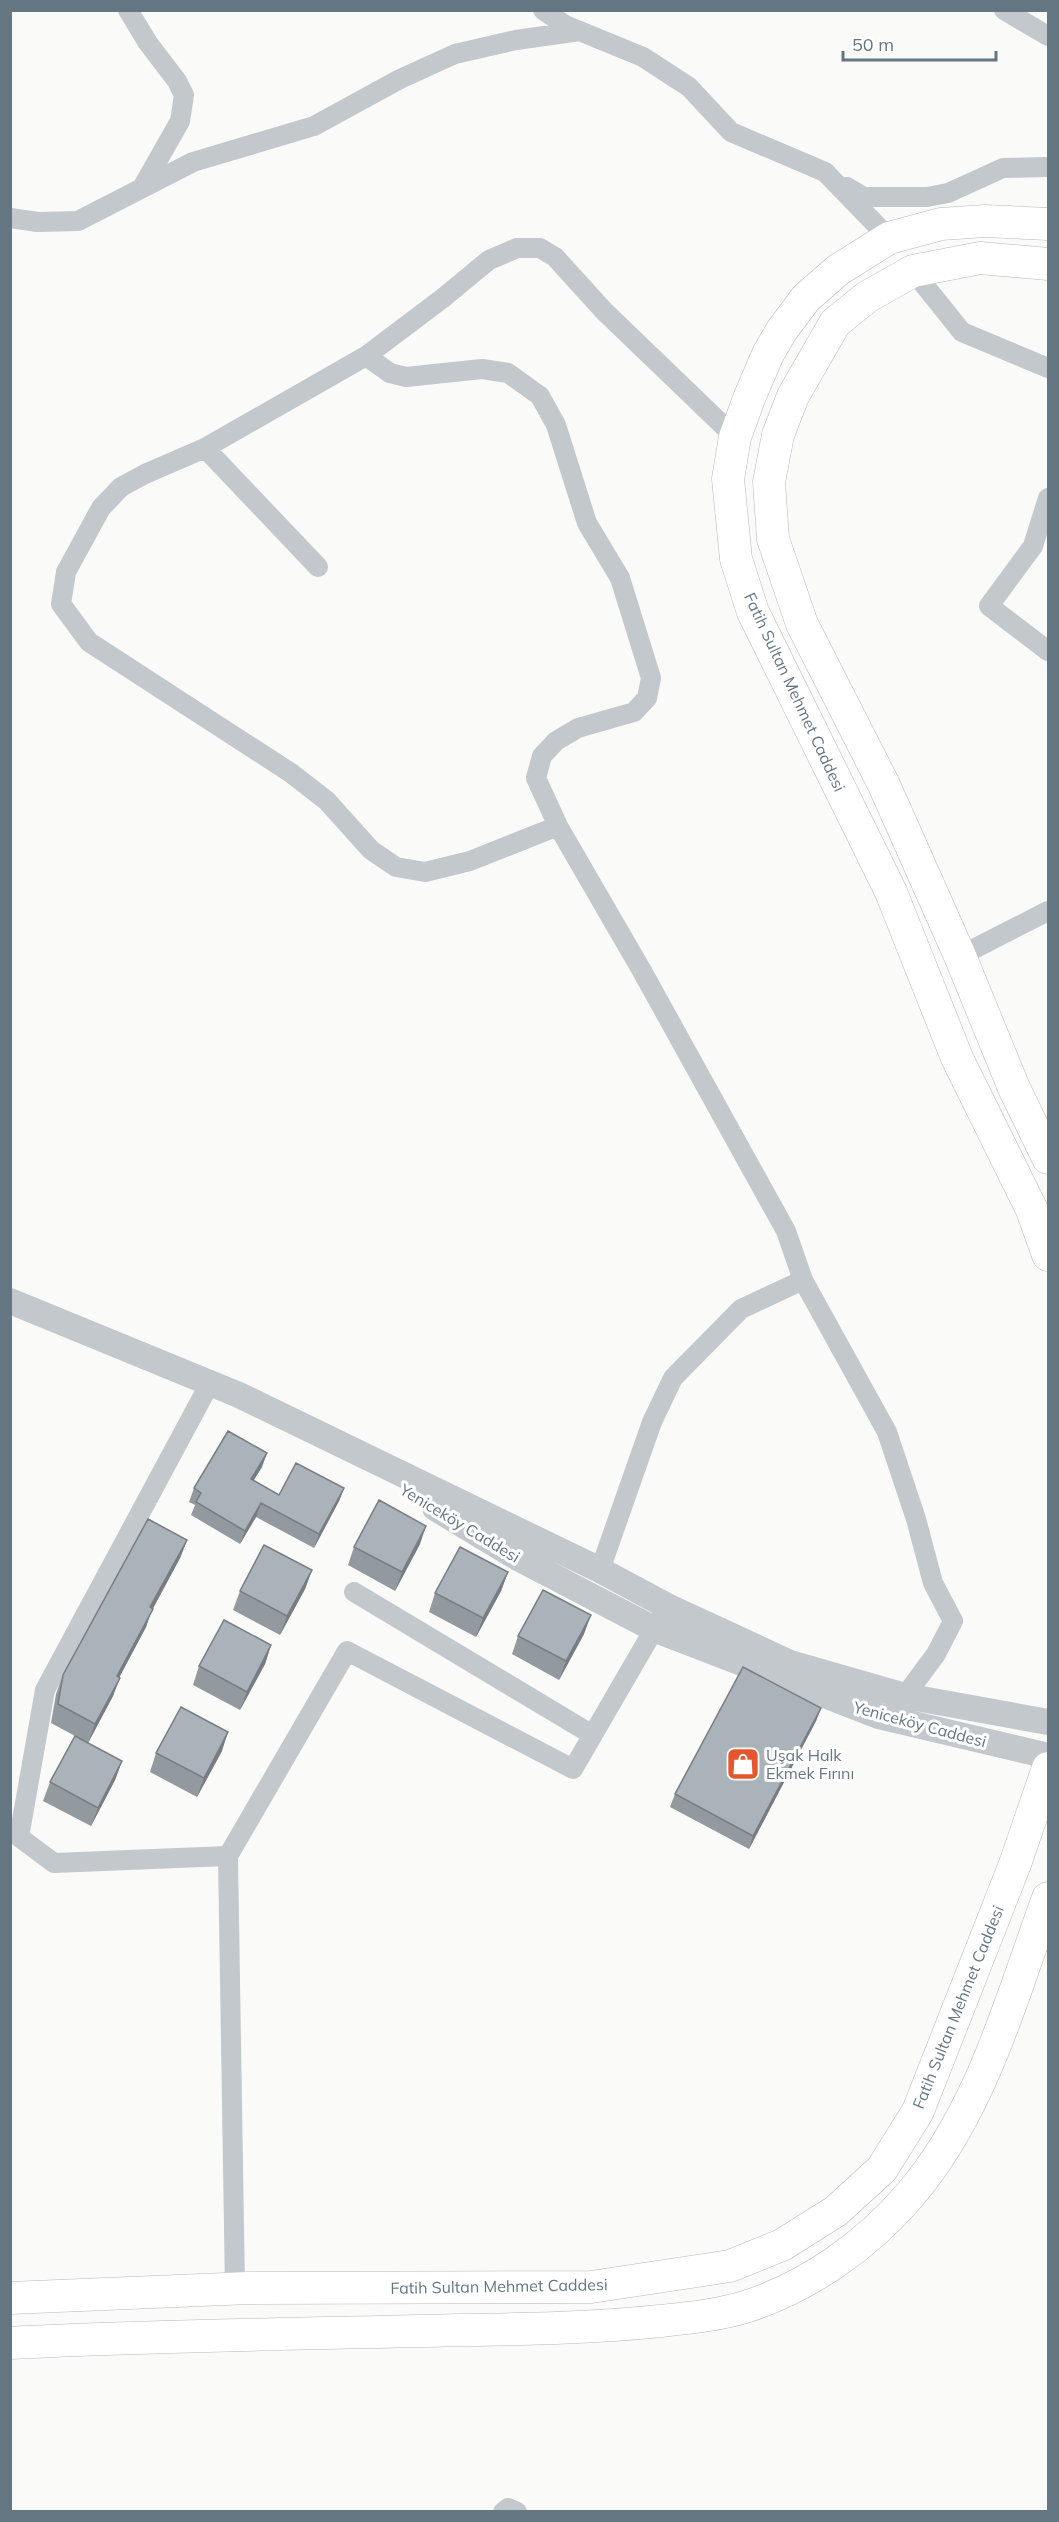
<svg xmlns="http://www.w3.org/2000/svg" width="1059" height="2522" viewBox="0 0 1059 2522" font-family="Mulish,sans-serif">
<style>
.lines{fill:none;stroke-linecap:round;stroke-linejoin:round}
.primary-casing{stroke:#b5babe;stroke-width:33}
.minor{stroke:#c3c8cc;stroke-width:20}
.tertiary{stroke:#c3c8cc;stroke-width:26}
.primary{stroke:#fff;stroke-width:32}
.wall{fill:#929a9f}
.shaded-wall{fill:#777d82}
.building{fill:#aab3b9;stroke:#777d82;stroke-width:1.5}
.labels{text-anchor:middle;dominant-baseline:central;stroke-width:6;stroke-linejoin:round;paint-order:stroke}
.street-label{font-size:16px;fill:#657683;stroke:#fff}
.poi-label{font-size:16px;fill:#657683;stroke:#fff;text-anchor:start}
</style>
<rect width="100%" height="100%" fill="#fafaf8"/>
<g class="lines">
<defs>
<path id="primary" d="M1048 224 985 221 941 224 889 238 838 270 806 298 782 330 768 354 750 396 735 437 728 479 736 559 753 612 891 892 957 1058 1032 1210 1048 1255
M1048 264 980 258 913 271 867 297 835 323 793 396 778 435 769 482 773 539 802 624 884 785 960 956 1014 1088 1048 1158
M10 2298 249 2288 591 2287 730 2266 782 2245 836 2211 882 2169 918 2111 1015 1864 1048 1768
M10 2343C161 2335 312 2334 463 2330 528 2329 594 2328 660 2321 689 2318 720 2315 748 2306 809 2286 867 2245 909 2196 981 2113 1011 1999 1048 1898"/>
</defs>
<use href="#primary" class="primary-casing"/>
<path class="minor" d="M128 10 148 43 177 81 184 95 180 121 142 188
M543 10 565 25 643 57 689 87 731 132 825 172 889 238
M1004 10 1048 36
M847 187 864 197H927L948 193 1003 168 1048 167
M10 218 38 222 78 221 193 162 314 126 400 79 455 54 516 40 580 31
M913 271 962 332 1048 368
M366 356 390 373 406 377 482 369 508 373 540 396 556 425 587 523 620 578 651 678 647 698 634 712 578 728 556 741 542 756 536 778 558 826 642 971 786 1231 803 1280 887 1432 916 1519 933 1583 953 1621 936 1654 905 1696
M205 448 318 567
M1048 498 1033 546 989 606 1048 651
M558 826 470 861 425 872 396 867 371 850 327 801 291 773 89 642 61 604 66 572 101 508 121 487 145 474 205 448 366 356 443 298 489 260 517 248H540L555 257 604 311 735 437
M960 956 1048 911
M210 1383 45 1690 19 1837 54 1863 228 1856
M600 1570 652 1422 673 1378 741 1309 803 1280
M354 1592 591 1734
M235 2289 228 1856 347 1651 573 1769 660 1619
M503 2512 508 2508 517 2512"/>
<path class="tertiary" d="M10 1301 239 1395 600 1570 667 1606 790 1663 905 1696 1048 1722
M435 1508 516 1557 654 1629 879 1716 1048 1756"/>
<use href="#primary" class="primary"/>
</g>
<path class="wall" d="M262 1467 253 1480 279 1495 344 1488 339 1501 314 1548 256 1517 240 1544 191 1515 195 1505 189 1502 194 1488Z
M187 1540 180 1558 151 1612 146 1627 119 1677 113 1696 88 1743 51 1723 56 1694 63 1675Z
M420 1544 395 1591 348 1565 354 1547Z
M312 1570 305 1589 280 1635 233 1610 240 1591Z
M508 1572 501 1591 476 1637 429 1612 435 1593Z
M584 1634 559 1680 512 1654 518 1636Z
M271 1645 265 1664 240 1710 193 1685 199 1666Z
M821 1708 816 1721 749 1849 670 1807 675 1794Z
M222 1751 197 1797 150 1772 156 1753Z
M122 1761 115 1780 91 1826 43 1801 50 1782Z"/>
<path class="shaded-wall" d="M267 1453 262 1467 246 1493 251 1479Z
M344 1488 339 1501 314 1548 319 1534Z
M261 1503 256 1517 240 1544 245 1531Z
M426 1526 420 1544 395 1591 402 1572Z
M187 1540 180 1558 151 1612 146 1627 110 1695 117 1676 150 1607Z
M312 1570 305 1589 280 1635 287 1616Z
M508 1572 501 1591 476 1637 483 1618Z
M591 1615 584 1634 559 1680 566 1661Z
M271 1645 265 1664 240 1710 247 1692Z
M120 1678 113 1696 88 1743 95 1724Z
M821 1708 816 1721 749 1849 753 1836Z
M228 1732 222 1751 197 1797 204 1778Z
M122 1761 115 1780 91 1826 98 1808Z"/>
<path class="building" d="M228 1431 267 1453 251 1479 279 1495 296 1463 344 1488 319 1534 261 1503 245 1531 196 1502 201 1493 194 1488Z
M379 1500 426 1526 402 1572 354 1547Z
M148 1519 187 1540 150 1607 153 1609 117 1676 120 1678 95 1724 58 1704 63 1675Z
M264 1545 312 1570 287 1616 240 1591Z
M460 1547 508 1572 483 1618 435 1593Z
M543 1590 591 1615 566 1661 518 1636Z
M224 1620 271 1645 247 1692 199 1666Z
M743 1667 821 1708 753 1836 675 1794Z
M181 1707 228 1732 204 1778 156 1753Z
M75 1736 122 1761 98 1808 50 1782Z"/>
<defs>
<symbol id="shop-square" viewBox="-11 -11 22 22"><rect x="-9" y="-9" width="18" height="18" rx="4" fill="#e4572e" stroke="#fff"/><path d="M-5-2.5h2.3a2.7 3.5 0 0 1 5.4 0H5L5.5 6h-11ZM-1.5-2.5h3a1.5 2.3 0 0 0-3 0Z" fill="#fff"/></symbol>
</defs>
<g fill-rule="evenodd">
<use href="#shop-square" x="724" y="1745" width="38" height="38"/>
</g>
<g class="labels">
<g class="street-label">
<text transform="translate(795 692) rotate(65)">Fatih Sultan Mehmet Caddesi</text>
<text transform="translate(460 1523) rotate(31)">Yeniceköy Caddesi</text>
<text transform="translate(920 1724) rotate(15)">Yeniceköy Caddesi</text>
<text transform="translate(958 2007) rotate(-68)">Fatih Sultan Mehmet Caddesi</text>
<text transform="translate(499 2286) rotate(-1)">Fatih Sultan Mehmet Caddesi</text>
</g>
<g class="poi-label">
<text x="766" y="1755">Uşak Halk<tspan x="766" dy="18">Ekmek Fırını</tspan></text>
</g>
</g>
<rect width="1059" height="2522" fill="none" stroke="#657683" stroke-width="24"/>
<path d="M843 51v9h153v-9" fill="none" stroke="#657683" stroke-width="3"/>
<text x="852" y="51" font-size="18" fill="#657683" stroke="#ffffff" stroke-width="4.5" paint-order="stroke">50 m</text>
</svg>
